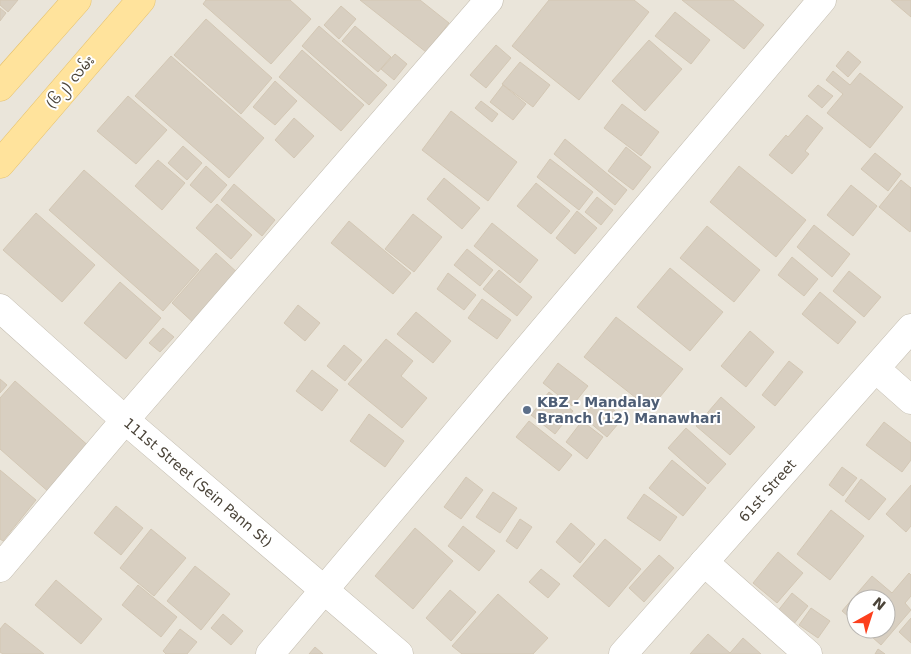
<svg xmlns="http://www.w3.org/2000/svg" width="911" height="654" viewBox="0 0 911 654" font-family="'DejaVu Sans','Noto Sans Myanmar',sans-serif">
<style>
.residential{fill:#eae5da;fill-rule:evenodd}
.building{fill:#d8cfc1;stroke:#d3c7b4}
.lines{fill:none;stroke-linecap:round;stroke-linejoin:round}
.minor-casing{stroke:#c2bbae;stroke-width:29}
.major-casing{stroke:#e6c16a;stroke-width:29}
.minor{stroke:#fff;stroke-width:28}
.major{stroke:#ffe39c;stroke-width:28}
.service-dot{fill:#5c6f8a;stroke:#fff;stroke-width:2}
.labels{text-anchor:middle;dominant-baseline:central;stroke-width:4;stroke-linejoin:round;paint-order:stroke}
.street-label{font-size:14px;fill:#4b4439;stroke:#fff}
.service-label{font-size:14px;font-weight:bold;fill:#4e5e75;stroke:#fff;text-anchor:start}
</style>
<rect width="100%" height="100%" fill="#f6f3ec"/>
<path class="residential" d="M0 0H911V654H0ZM856 599H886V629H856Z"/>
<path class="building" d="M0 0H18L8 12 0 5Z
M206 0H290L311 19 271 64 203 4Z
M360 0H420L449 23 426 52Z
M549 0H634L649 12 579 100 512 46Z
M682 0H733L764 25 744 49Z
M891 0H911V17Z
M341 6 356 19 339 39 324 25Z
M0 8 6 13 0 21Z
M675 12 710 40 691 64 655 36Z
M206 19 272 78 241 114 174 55Z
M319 26 387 85 369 105 302 46Z
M355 26 391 57 378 72 342 41Z
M649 40 682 69 645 111 612 81Z
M496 45 511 58 486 88 470 75Z
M302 50 364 105 341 131 279 77Z
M848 51 861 62 848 77 836 66Z
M395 54 407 64 394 80 381 69Z
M171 56 264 138 229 178 135 96Z
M520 62 550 85 533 107 502 84Z
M833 71 850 85 860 73 903 107 870 148 827 113 843 94 826 80Z
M275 81 297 101 275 125 253 107Z
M503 85 526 104 513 120 490 102Z
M818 85 833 96 822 108 808 96Z
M128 96 167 130 136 164 97 131Z
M481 101 498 114 492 122 475 108Z
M622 104 659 132 641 156 604 128Z
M451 111 517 162 488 201 422 150Z
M807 115 823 128 805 151 809 154 792 174 769 155 786 135 788 137Z
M294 118 314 136 294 158 275 140Z
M565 139 627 190 615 205 554 154Z
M183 146 202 163 187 180 168 163Z
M626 147 651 167 633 190 608 171Z
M875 153 901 174 888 191 861 169Z
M550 159 593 192 579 210 537 177Z
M158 160 185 183 162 210 135 186Z
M206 166 227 185 211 203 190 185Z
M739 166 806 220 776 257 710 202Z
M84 170 199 270 163 311 49 210Z
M444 178 480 208 462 229 427 199Z
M901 180 911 188V230L910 232 879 207Z
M536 183 570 211 551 234 517 206Z
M234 184 275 220 262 236 221 200Z
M851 185 877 206 853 236 827 215Z
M597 197 613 210 601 225 585 212Z
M217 204 252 235 231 259 196 228Z
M577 211 597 228 575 254 556 238Z
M36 213 95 265 62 302 3 250Z
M413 214 442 237 414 272 385 249Z
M349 221 411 273 393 294 331 243Z
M492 223 538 260 520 283 474 246Z
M814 225 850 254 832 277 797 247Z
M707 226 760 270 734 302 680 258Z
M467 249 493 270 480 286 454 265Z
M216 253 240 275 196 325 172 303Z
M792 257 818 279 804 296 778 275Z
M670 268 723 312 690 351 637 307Z
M499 270 532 297 517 316 483 289Z
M849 271 881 297 864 317 833 291Z
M448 273 476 295 464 310 437 289Z
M120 282 161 318 126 359 84 323Z
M820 292 856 322 838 344 802 314Z
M482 299 511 320 497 339 468 318Z
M298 305 320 323 305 341 284 323Z
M416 312 451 341 433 363 397 334Z
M616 317 683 369 650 409 584 357Z
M163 328 174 337 160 352 149 343Z
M750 331 774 352 746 387 721 366Z
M386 339 413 361 401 376 427 398 402 428 348 384Z
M344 345 362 360 345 381 327 366Z
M789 361 803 372 775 406 762 395Z
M558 363 588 386 572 406 543 383Z
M312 370 338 390 322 411 296 391Z
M0 379 7 385 0 393Z
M15 381 91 448 51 494 0 449V398Z
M549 392 573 411 555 434 531 415Z
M599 397 623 418 607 437 582 416Z
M721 397 755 427 730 455 696 426Z
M369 414 404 441 385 467 350 441Z
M529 421 572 455 559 471 516 437Z
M582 421 603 437 587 459 566 442Z
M884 422 911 443V460L902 472 866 445Z
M686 428 726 464 708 484 668 448Z
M672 460 706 488 683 516 649 488Z
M842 467 857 478 843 496 829 485Z
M0 470 36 500 3 541 0 539Z
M466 477 483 490 461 519 444 507Z
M861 479 886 499 869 520 845 501Z
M911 485V526L906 532 886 514Z
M493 492 517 508 500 533 476 517Z
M644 494 677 517 660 541 627 518Z
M116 506 143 528 121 555 94 533Z
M831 510 864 536 830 580 797 554Z
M520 519 532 527 517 549 506 541Z
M571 523 595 544 580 563 556 542Z
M463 526 495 551 479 571 448 546Z
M415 528 453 561 413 609 375 576Z
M151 529 186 558 154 596 120 568Z
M605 539 641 569 609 607 573 576Z
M778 552 803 573 777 603 753 583Z
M659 555 674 568 644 602 629 588Z
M195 566 230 594 201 630 167 601Z
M541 569 560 584 548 598 529 582Z
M909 573 911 575V596L905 603 911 610 881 645 863 629H886V599H856V623L842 611 872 576 892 593Z
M56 580 102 619 81 644 35 605Z
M138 585 177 617 161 637 122 605Z
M450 590 476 612 451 641 426 618Z
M792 593 808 606 793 625 777 612Z
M498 594 548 638 533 654H462L452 646Z
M811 608 830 621 818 638 799 625Z
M223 614 243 631 231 645 211 628Z
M911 618V643L899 632Z
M5 623 44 654H3L0 652V629Z
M180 629 197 642 187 654H166L163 651Z
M708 634 730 653 743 638 761 654H690Z
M315 647 323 654H309Z
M878 649 885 654H875Z"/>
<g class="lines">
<defs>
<g id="minor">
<path id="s1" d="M0 308 125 420 399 654"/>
<path d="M876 369 911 400"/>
<path d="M704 562 808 654"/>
<path d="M0 568 125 420 489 0"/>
<path d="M270 654 822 0"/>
<path id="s2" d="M623 654 911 328"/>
</g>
<path id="major" d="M0 87 77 0
M0 164 141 0"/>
</defs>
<use href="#minor" class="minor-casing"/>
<use href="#major" class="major-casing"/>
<use href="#minor" class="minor"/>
<use href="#major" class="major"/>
</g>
<circle class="service-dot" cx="527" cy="410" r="5"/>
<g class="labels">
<g class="street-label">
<text transform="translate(70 82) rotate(-49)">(၆၂) လမ်း</text>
<text stroke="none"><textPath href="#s1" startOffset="264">111st Street (Sein Pann St)</textPath></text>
<text stroke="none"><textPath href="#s2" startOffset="218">61st Street</textPath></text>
</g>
<g class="service-label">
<text x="537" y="402">KBZ - Mandalay<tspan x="537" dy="16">Branch (12) Manawhari</tspan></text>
</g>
</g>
<g transform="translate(871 614) rotate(39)"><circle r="24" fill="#ffffff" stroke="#b7b4b0"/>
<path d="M0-4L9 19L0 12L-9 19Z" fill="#fc3f1d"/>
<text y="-8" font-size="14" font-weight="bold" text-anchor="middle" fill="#4b4439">N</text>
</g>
</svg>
